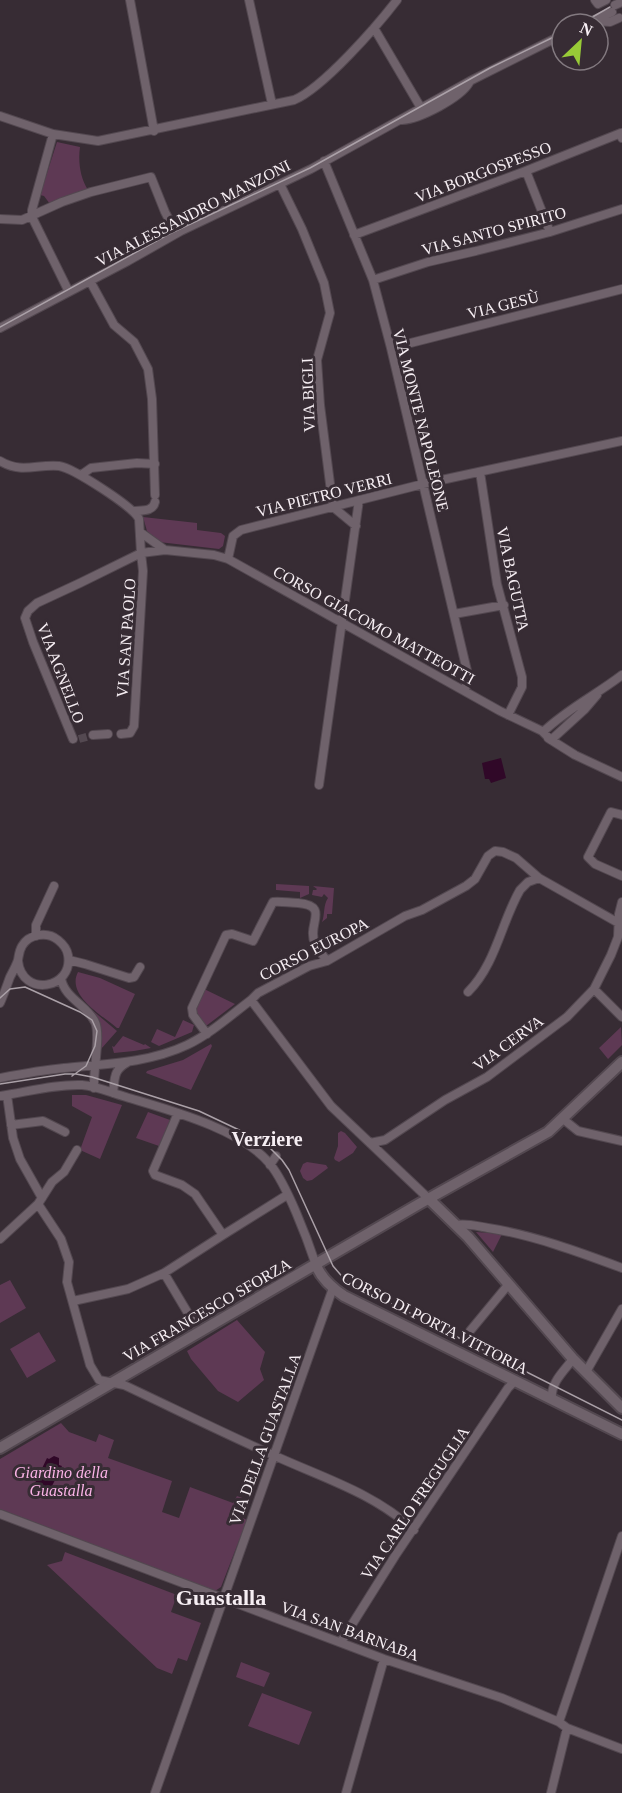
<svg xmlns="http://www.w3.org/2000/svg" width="622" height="1793" viewBox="0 0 622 1793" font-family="'Times New Roman',serif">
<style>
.green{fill:#5e3954}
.water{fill:#300828}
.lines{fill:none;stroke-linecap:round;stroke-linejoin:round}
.street-tunnel{stroke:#544951;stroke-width:8;stroke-dasharray:8 4;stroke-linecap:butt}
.street-casing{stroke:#534850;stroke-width:10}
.secondary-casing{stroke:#534850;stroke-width:14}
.street{stroke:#6f626b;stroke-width:8}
.secondary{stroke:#6f626b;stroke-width:10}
.tram{stroke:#aba1a8;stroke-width:1.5}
.labels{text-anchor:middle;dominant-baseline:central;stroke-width:6;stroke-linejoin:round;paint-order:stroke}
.street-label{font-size:16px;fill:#f6eef3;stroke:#372c34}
.park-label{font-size:16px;font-style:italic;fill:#fbb3e7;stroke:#372c34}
.quarter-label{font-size:20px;font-weight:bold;fill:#f6eef3;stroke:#372c34}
.district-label{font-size:22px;font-weight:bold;fill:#f6eef3;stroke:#372c34}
</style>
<rect width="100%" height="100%" fill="#372c34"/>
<path class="green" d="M57 142 80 147C78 161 80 178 88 190L50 204 44 196 40 195Z
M143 517 197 523V530L221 533 225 536 223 546 219 549 159 542 147 531Z
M276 884 309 886V894L300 898V892L276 890Z
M313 886 334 888 332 914H327V918L322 922C325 915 323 905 328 898L324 894 322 897 312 895 313 890H316L317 889Z
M78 972 100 978 135 994 119 1028H117C102 1015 66 995 78 972Z
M202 988 235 1004 206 1026 193 1007Z
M92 1010 117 1031 101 1049 100 1031 91 1011Z
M183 1020 194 1025 192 1032 159 1046 151 1042 157 1029 175 1037Z
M621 1027 622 1045 608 1059 599 1048Z
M123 1036 144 1045 145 1044 151 1048 134 1051 114 1053 112 1046 114 1047Z
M211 1044 212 1046 191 1090 146 1073 147 1071 183 1060Z
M72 1095H86L122 1105 100 1159 80 1150 92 1117 72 1106Z
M148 1112 170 1120 159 1146 136 1138Z
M341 1131 345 1133 357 1147 353 1153 339 1162 335 1160 334 1158 338 1146V1133Z
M307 1162 326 1165 328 1168 312 1180 307 1181 303 1178 300 1171 303 1164Z
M476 1232 502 1234 493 1252Z
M10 1280 26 1308 0 1323V1285Z
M237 1320 265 1352 260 1369 264 1380 238 1402 218 1391 191 1359 187 1351Z
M39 1332 56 1361 27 1378 10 1349Z
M61 1423 69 1432 96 1442 99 1434 114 1440 108 1458 172 1481 162 1512 179 1518 190 1487 233 1503 237 1496 248 1500 241 1517 247 1520 221 1587 215 1591 0 1509V1459Z
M65 1552 177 1595 171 1612 201 1623 187 1661 178 1658 172 1674 157 1668 47 1565 62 1561Z
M241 1662 270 1673 264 1687 236 1677Z
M262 1693 312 1712 299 1745 248 1726Z"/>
<path class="water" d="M501 758 506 778 491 783 489 779H485L482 763Z
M54 1456 59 1458V1465L62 1466 49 1492 47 1491 42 1494 37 1491 36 1486 34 1485 47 1458 49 1459Z"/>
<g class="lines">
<path class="street-tunnel" d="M79 739 93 735"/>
<defs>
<path id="street" d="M130 0 154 131
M249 0 272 104
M595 0 598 4 606 0
M615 5 622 2
M595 21 610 22 619 18
M585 24 612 12
M374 28 421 108
M0 116 53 134 98 141 294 100C323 88 377 26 397 0
M402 120C420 119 460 98 469 83
M53 134 32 210V217L69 292
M324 161 373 280 391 348 468 675 465 691
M526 171 550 232
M280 184 302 229 324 283 330 313 317 360 320 405 333 507
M0 219 22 220 62 202 91 192 151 177 165 212 176 233
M354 235 523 172 616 135 621 133 622 138
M373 280 428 262 476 251 550 232 622 209
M90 281 114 325 134 342 148 369 152 399 155 495
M0 328 128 261 181 231 311 169 470 81 562 35
M391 348 622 289
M0 461C22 474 36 464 59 466 73 468 134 507 139 519L141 553 143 571 134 726 130 733 121 734
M480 472 497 584 522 677V687L508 715
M81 475 91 468 137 463 155 464
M333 507 356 526
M133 511C142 510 153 512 155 502
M140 532 165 550
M228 559 233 536 241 530 423 484 622 441
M454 614 504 605
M543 732C567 709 596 695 622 675
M93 735 108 734
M548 738 575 755 622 777
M73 739 33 642 25 618 28 611 37 603 80 583 141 553 165 550 214 555 228 559 500 711 542 731 551 740
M551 740 585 709 597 695
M319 785 359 500
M622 815 611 812 588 857 595 864 622 876
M36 936V925L54 886
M319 950 327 961
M69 960 85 964 129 978 134 977 140 967
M61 978C64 998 87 1005 95 1022 101 1034 93 1072 94 1088
M594 989 622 1017
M468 992C496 964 501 923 520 890L528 882 539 878
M251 1000 331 1106 429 1199
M0 1003C4 994 7 985 10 977 13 971 16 966 18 960 19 955 19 951 22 946 29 934 47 931 58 940 63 944 67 949 68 955 74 989 22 998 18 961
M207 1034 193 1015 192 1008 226 935 232 934 253 941 273 902C281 901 289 903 298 903 331 906 306 925 315 943
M0 1078C21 1074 43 1070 64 1068 105 1064 149 1063 187 1045 210 1034 230 1016 251 1000L258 993 309 966 327 961 405 916 422 910 466 886 475 879 488 856 495 851 503 852 516 858 539 878 622 925
M113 1093C115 1078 113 1070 128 1062
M7 1095 13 1138 20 1159 42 1198
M0 1096C27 1092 55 1084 82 1085 97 1086 112 1093 126 1097 169 1110 242 1129 270 1164 287 1185 307 1238 316 1265
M178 1113 153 1171 155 1175 182 1185 195 1194 223 1235
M563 1119 578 1131 622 1141
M11 1125 43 1121 65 1132
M370 1143 385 1140 445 1100 487 1077 567 1017 594 989 611 955 618 937 619 914 622 902
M270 1165 276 1156
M38 1204 61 1239 69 1262 67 1282 90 1365 99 1380 124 1385C173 1408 223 1433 273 1455 323 1478 372 1492 414 1530
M456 1225C467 1223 476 1226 488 1228 533 1235 579 1252 622 1268
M0 1239 38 1204 52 1182 64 1172 77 1150
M164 1273 192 1320
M73 1301 128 1289 164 1273 223 1235 287 1195
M470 1331 508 1285
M586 1372 622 1309
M552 1399C550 1383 564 1371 573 1359
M0 1514 384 1659 502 1698 559 1722 567 1728 622 1749
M341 1642 395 1556 508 1388 515 1381
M559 1722 622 1536
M155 1793 333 1288
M346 1793 384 1659
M551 1793 567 1728"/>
<path id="secondary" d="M429 1199 468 1237 573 1359 622 1408
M316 1265C321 1278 332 1288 344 1296L622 1434
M0 1448 419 1204 548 1132 622 1062"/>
</defs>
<use href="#street" class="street-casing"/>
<use href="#secondary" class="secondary-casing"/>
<use href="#street" class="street"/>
<use href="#secondary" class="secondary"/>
<path class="tram" d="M580 24 610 7
M0 327 169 234 310 168 490 68 562 33
M0 998 10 989 25 987 80 1012 92 1020 97 1031 95 1046 86 1066 72 1076
M0 1084 65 1074H76L92 1077 199 1111 254 1137 269 1147 282 1160 289 1170 333 1266 346 1281 622 1420"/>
</g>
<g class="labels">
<g class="street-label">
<text transform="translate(483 172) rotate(-21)">VIA BORGOSPESSO</text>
<text transform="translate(193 213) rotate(-27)">VIA ALESSANDRO MANZONI</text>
<text transform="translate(494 231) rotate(-15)">VIA SANTO SPIRITO</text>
<text transform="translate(503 305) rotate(-14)">VIA GESÙ</text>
<text transform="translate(308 395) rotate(-92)">VIA BIGLI</text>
<text transform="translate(421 420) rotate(76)">VIA MONTE NAPOLEONE</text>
<text transform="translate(324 495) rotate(-14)">VIA PIETRO VERRI</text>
<text transform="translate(513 579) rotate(78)">VIA BAGUTTA</text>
<text transform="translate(374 625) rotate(29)">CORSO GIACOMO MATTEOTTI</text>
<text transform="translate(126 638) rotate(-86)">VIA SAN PAOLO</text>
<text transform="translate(61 673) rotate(69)">VIA AGNELLO</text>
<text transform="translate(314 949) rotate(-27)">CORSO EUROPA</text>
<text transform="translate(508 1043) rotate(-36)">VIA CERVA</text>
<text transform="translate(207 1310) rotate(-30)">VIA FRANCESCO SFORZA</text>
<text transform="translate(435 1323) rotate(27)">CORSO DI PORTA VITTORIA</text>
<text transform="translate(265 1439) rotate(-70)">VIA DELLA GUASTALLA</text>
<text transform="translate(415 1503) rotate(-56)">VIA CARLO FREGUGLIA</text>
<text transform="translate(350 1631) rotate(20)">VIA SAN BARNABA</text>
</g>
<g class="park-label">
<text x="61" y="1472">Giardino della<tspan x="61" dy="18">Guastalla</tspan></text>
</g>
<g class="quarter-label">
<text x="267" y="1139">Verziere</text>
</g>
<g class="district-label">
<text x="221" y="1597">Guastalla</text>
</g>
</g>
<g transform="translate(580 42) rotate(26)"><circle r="28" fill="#372c34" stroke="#837a80" stroke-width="1.5"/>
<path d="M0-4.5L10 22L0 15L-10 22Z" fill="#98cb37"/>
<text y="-9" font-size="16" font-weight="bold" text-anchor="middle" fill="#f6eef3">N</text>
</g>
</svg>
